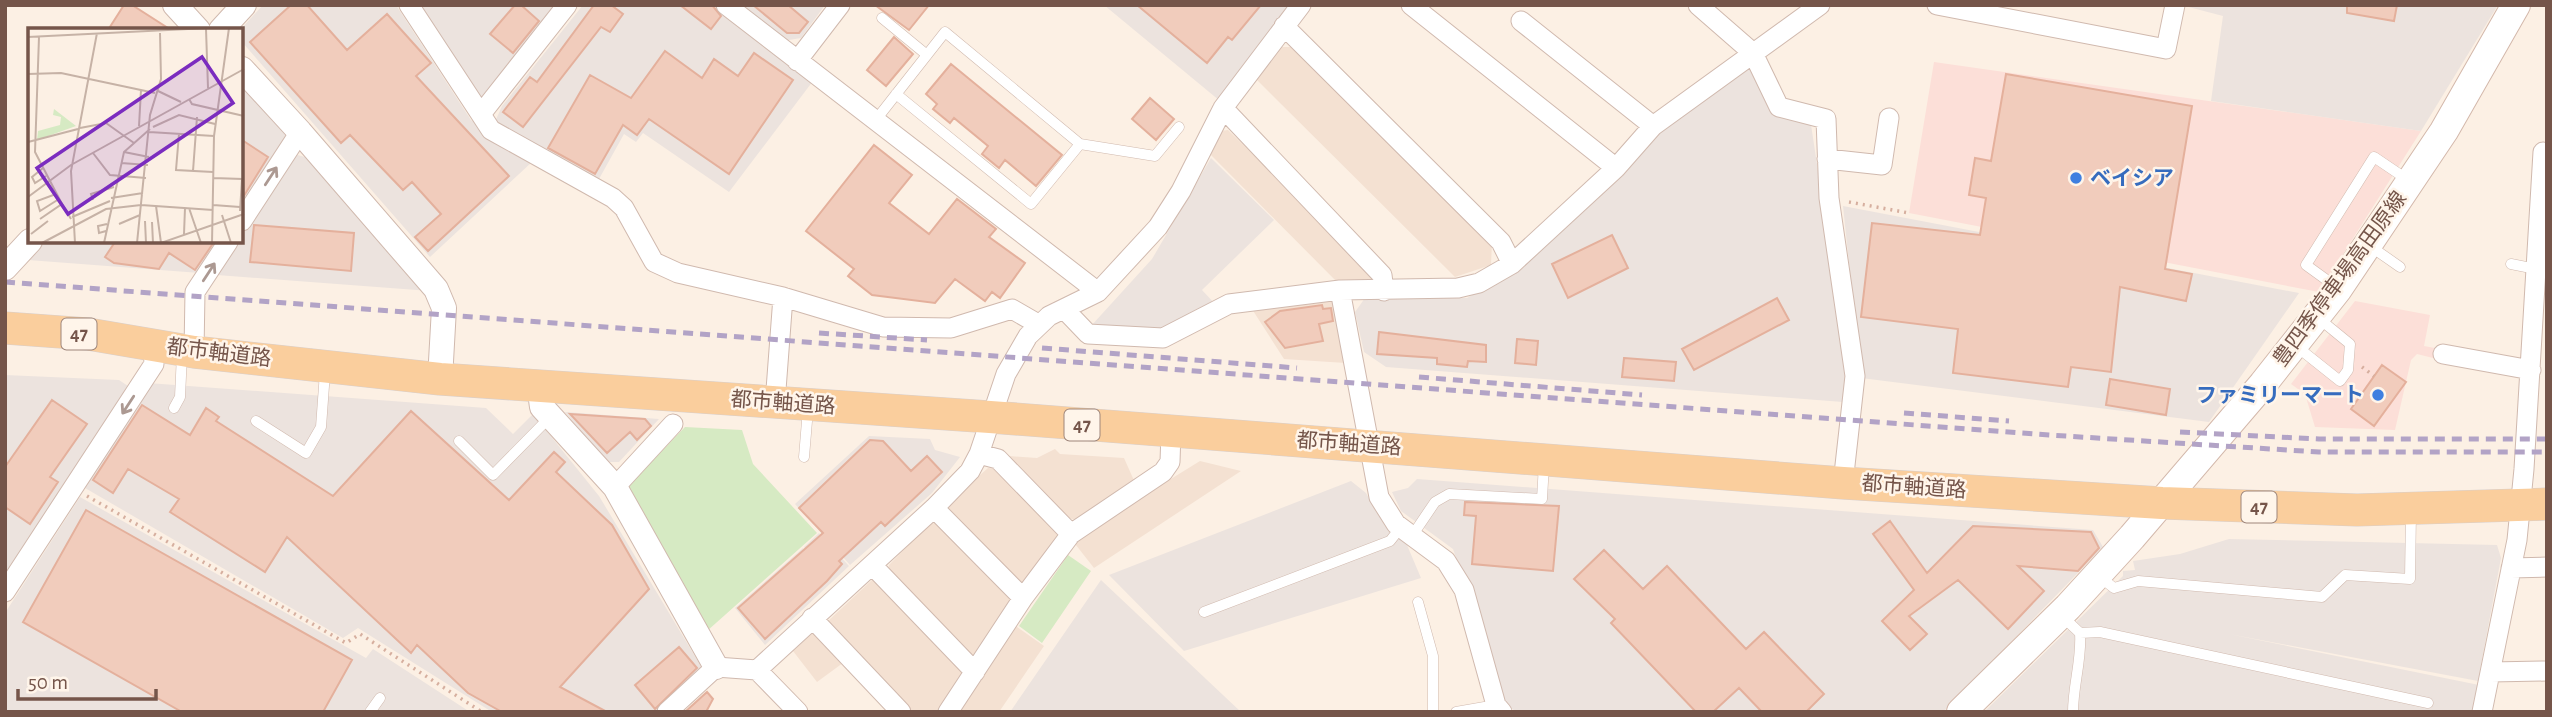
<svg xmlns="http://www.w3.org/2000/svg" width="2552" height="717" viewBox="0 0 2552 717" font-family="'Alegreya Sans','Noto Sans JP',sans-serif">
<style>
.residential{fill:#f4e1d2}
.commercial{fill:#fcdfd8}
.industrial{fill:#ece3de}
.green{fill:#d6eac3}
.building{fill:#f1ccbc;stroke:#e4b09c;stroke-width:2}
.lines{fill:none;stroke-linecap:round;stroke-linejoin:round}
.service-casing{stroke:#d0b9ae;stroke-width:11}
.minor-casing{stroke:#d0b9ae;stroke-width:21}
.tertiary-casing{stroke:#d0b9ae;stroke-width:26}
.secondary-casing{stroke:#d3b8ab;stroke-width:30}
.primary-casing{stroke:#d8cfcc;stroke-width:33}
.path{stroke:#d6af9f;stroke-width:3.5;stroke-dasharray:2 5;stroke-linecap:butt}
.service{stroke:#fff;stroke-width:10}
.minor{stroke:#fff;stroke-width:19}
.tertiary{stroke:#fff;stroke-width:24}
.secondary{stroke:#fff;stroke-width:28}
.primary{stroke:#face9d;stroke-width:32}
.rail{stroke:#b2a3c6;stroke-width:5;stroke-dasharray:10 7;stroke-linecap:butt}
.oneway{stroke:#ac9992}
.shop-dot{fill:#3f7fe0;stroke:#fff5ea;stroke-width:2.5}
.labels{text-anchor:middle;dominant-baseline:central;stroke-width:5;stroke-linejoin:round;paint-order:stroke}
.shield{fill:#fff5ea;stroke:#9e857a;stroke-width:2}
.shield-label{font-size:19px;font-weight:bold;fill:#75554a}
.shop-label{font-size:21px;font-weight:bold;fill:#366cbe;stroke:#fff5ea;text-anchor:start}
.street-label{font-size:21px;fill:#75554a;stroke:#fff5ea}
.inset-road{fill:none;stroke:#c6b2a6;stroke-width:2}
.view{fill:#7b2cbf;fill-opacity:0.15;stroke:#7b2cbf;stroke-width:3.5}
.inset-edge{fill:none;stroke:#75554a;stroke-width:3.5}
</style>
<rect width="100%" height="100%" fill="#fcf0e4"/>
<path class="residential" d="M1281 47H1296L1492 242 1491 265 1455 277 1253 76Z
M1228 130 1376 275 1372 280 1336 281 1209 153 1221 131Z
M1335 293 1346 363 1284 359 1250 306Z
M1055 449 1060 454 1124 458 1136 485 1081 522 1066 517 1010 462 1009 456 1037 458Z
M1200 461 1241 471 1094 568 1072 540Z
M988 468 996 469 1056 528 1058 542 1021 586 946 510 947 504Z
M939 522 1008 594 1011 605 977 658H970L888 574 889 565 929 524Z
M872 580 880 581 965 669 941 712H910L828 621Z
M1013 624 1044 646 999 712H954Z
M813 633 847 660 817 682 793 651Z"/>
<path class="commercial" d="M1934 62 2421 131 2319 292 1909 213Z
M2355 301 2430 315 2424 346 2440 349 2437 359 2417 354 2411 360 2395 430 2315 427 2305 394 2291 384Z"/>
<path class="industrial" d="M263 5H396L471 120 532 162 430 257 242 42 240 30Z
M420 5H562L487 97 479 96Z
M583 5H719L813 81 729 192 643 133 636 142 624 134 599 179 494 124 502 106Z
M737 5H825L801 38 783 41Z
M1104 5H1292L1220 101Z
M2181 5H2498L2421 131 2211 101 2223 16Z
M1741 68 1751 70 1772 112 1810 118 1849 376 1843 402 1386 367 1364 352 1355 312 1365 298H1467L1516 269 1647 139Z
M242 81 289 132 242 207Z
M294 154 312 159 430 291 217 275 238 242H242V236Z
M1211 158 1274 220 1202 290 1216 305 1159 330 1091 326 1152 259Z
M1843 206 2299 293 2209 422 1861 378Z
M45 242H219L200 273 28 260Z
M5 375 119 380 128 386 5 576Z
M148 383 486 408 513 434 533 414 599 496 702 668 655 712H492L358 628 343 638 85 488Z
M565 412 659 419 619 462H606Z
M869 436 930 439 935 450 960 457 932 493 850 565 795 504Z
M1417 479 2093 530 2103 547 1943 712H1519L1509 708 1495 681 1485 640 1453 549 1401 511 1392 492 1408 488Z
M1351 481 1366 493 1385 526 1407 545 1421 578 1184 651 1109 575Z
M80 497 366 658 373 649 470 712H5V613Z
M819 533 849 566 765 645 735 608 803 548 821 568 804 547Z
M2229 539 2497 545 2501 558 2478 681 2229 634 2479 685 2474 712H1984L2123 576V571L2135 570 2133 561 2180 554Z
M1101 580 1241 712H1010Z"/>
<path class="green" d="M685 427 742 430 753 464 817 533 707 631 625 489Z
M1068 555 1091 571 1042 643 1019 626Z"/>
<path class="building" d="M124 5H132L171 30H108Z
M291 5H307L347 50 387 14 431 63 416 76 509 176 428 251 415 237 441 214 412 182 403 190 350 135 341 143 250 42Z
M515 5H521L539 21 513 53 490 34Z
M594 5H611L623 14 610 32 601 27 523 127 503 112 530 77 537 82Z
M680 5H712L721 16 711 29Z
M753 5H788L808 22 799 33H787Z
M875 5H929L909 30Z
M1137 5H1261L1232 40 1228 37 1207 63Z
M2347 5H2397L2394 21 2347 13Z
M894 37 913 54 886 86 867 70Z
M665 51 702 78 714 59 738 76 754 53 793 80 729 174 649 119 637 135 623 125 595 174 548 148 590 75 631 98Z
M951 64 1062 155 1036 186 1005 160 999 168 982 154 988 146 954 118 950 123 933 109 937 104 926 94Z
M2006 74 2192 106 2165 269 2192 274 2186 301 2120 287 2111 372 2071 367 2068 387 1953 373 1958 329 1861 317 1872 223 1980 235 1986 198 1969 195 1975 158 1991 161Z
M1150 98 1174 119 1156 140 1132 119Z
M242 140 268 157 242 199Z
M874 145 912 175 889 203 929 234 957 199 996 229 989 237 1025 263 1000 298 992 292 985 301 955 279 935 303 872 295 848 276 854 269 806 231Z
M254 225 354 233 351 271 250 262Z
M1612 235 1628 268 1568 298 1552 264Z
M115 242H214L195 270 169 253 159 269 114 263 105 257Z
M1777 298 1789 320 1694 370 1682 349Z
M1322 305 1323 309 1331 308 1333 321 1319 324 1323 341 1285 348 1265 322 1280 311Z
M1379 332 1486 345V362L1468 361 1467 367 1437 364V358L1377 354Z
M1517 339 1538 341 1536 365 1515 363Z
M1624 358 1676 362 1674 381 1622 377Z
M2382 365 2406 382 2374 426 2351 409Z
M2110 379 2170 389 2166 415 2106 405Z
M52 400 87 424 50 477 58 482 30 524 5 507V467Z
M142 405 190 435 206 408 219 417 216 421 333 496 411 411 509 500 554 452 565 462 556 472 612 525 649 589 560 687 607 712H502L468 693 417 645 411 653 287 537 265 572 170 512 179 499 128 469 113 493 93 480Z
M570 414 645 419 651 426 637 440 630 432 607 453Z
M870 440 883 441 911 471 927 456 942 472 885 526 881 522 839 561 842 564 827 581 765 639 738 608 823 533 799 508Z
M1465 502 1559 506 1553 571 1472 564 1476 516 1464 515Z
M86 510 352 660 323 712H182L23 622Z
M1890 521 1927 573 1973 526 2091 532 2099 548 2078 571 2018 566 2044 591 2008 629 1958 580 1909 616 1927 634 1910 650 1882 621 1914 590 1873 534Z
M1604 550 1643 589 1667 566 1746 649 1764 632 1824 694 1806 712H1762L1739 688 1713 712H1696L1611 623 1615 619 1574 579Z
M679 647 697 668 655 709 635 685Z
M707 692 713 699 706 712H685Z"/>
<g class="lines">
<defs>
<path id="service" d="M882 18 927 55
M896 94 1031 204 1080 144
M875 121 945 32 1080 144 1155 156 1179 127
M2370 246 2400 267
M2511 264 2536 269
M2335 286 2306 265 2374 157 2408 180
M2296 346 2340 381 2348 370 2350 344 2317 317
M174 408 180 397 182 354
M256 421 306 453 321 427 325 372
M459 441 493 475 550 417
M804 457 808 409
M1412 536 1435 502 1449 494 1542 499 1544 464
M2100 577 2114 588 2138 581 2322 597 2345 575 2410 579 2411 512
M1418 602 1433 656V712
M1204 612 1390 541 1401 527
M2063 617 2080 633C2082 659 2073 685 2073 712
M2080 633 2100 632 2428 703
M370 712 380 698
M1456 712 1496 705"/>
<path id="minor" d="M409 5 491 130 613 198 624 208 654 262 678 273 783 297 883 327 951 328 1012 309 1038 324
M726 5 1098 292
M1411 5 1616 168
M1698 5 1753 53 1779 107 1826 119 1829 198 1855 376 1843 483
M1937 5 2166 49 2175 5
M1521 21 1653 126
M1284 26 1501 242 1512 264
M797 61 840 5
M1223 108 1382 275 1384 291
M481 114 567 5
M1827 159 1882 165 1889 118
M242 221 300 132
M1340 290 1379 497 1396 524 1446 561 1464 590 1496 705 1502 712
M1065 310 1088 334 1163 338 1229 304 1340 290 1458 288 1479 283 1512 264 1616 168 1653 126 1820 5
M194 352 195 292 228 242
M2443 354 2531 370
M775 403 783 297
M979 454 998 459 1071 534
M615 487 673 424
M934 508 1023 598
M873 566 975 672
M2511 568 2547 567
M5 592 154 364 153 344
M812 618 901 712
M757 670 798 712
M2491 672 2547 671
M667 712 716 667 757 670 934 508 970 471 979 454 1006 374 1028 336 1049 316 1098 292 1158 227 1181 191 1223 108 1301 5
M948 712 1023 598 1071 534 1163 472 1170 462 1171 432
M2482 712 2517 540 2524 469 2543 152"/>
<path id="tertiary" d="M175 5 198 30
M221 30 244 5
M242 69 300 132 436 289 444 308 440 379
M5 268 30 241
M539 385 542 407 615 487 716 667"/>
<path id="secondary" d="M1961 712 2068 607 2132 537 2263 384 2338 289 2444 131 2516 5"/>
<path id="primary" d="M5 328 88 334 194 352 440 379 990 417 1843 483 2162 503 2357 510 2547 504"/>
</defs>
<use href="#service" class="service-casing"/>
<use href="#minor" class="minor-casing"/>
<use href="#tertiary" class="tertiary-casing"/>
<use href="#secondary" class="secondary-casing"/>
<use href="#primary" class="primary-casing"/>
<path class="path" d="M1849 202 1909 213
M2362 367 2374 376
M87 496 346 643 360 634 482 712"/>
<use href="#service" class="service"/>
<use href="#minor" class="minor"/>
<use href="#tertiary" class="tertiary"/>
<use href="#secondary" class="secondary"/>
<use href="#primary" class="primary"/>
<path class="rail" d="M5 282 2049 435 2319 452H2547
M819 333 927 340
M1042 348 1297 368
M1419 377 1642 395
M1904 413 2009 421
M2180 432 2319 439H2547"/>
</g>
<defs><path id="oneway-shaft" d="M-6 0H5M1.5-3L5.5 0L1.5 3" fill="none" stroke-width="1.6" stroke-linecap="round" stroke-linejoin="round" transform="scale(1.75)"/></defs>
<g class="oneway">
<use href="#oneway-shaft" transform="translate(271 176) rotate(-57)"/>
<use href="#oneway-shaft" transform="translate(209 272) rotate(-57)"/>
<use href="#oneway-shaft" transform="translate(128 405) rotate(123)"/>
</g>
<g class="shop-dot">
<circle cx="2076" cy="178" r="7"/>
<circle cx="2378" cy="395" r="7"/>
</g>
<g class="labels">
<g class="shield">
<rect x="61.5" y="318.5" width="35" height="31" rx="5"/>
<rect x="1064.5" y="409.5" width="35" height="31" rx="5"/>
<rect x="2241.5" y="491.5" width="35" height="31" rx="5"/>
</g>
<g class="shield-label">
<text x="79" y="334">47</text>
<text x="1082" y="425">47</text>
<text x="2259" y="507">47</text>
</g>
<g class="shop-label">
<text x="2090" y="178">ベイシア</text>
<text x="2364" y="395" text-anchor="end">ファミリーマート</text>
</g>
<g class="street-label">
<text transform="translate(2340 279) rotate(-54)">豊四季停車場高田原線</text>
<text transform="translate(219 353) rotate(7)">都市軸道路</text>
<text transform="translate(783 403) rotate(4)">都市軸道路</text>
<text transform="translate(1349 444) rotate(4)">都市軸道路</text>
<text transform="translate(1914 487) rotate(4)">都市軸道路</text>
</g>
</g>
<g transform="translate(28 28)">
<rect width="215" height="215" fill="#fcf0e4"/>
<path d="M26 81 48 98 9 112 10 103 32 97 33 89 25 87Z" fill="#d6eac3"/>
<path class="inset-road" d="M178 1 180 60M0 9 180 0M11 9 7 124 34 176M0 46 33 45 127 65M130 63 153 74M161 71 164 76 216 88M111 98 113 62M125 99 151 87 187 96M52 100 78 95 106 115M121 104 186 108M151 106 148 142 185 144M0 114 50 101M96 124 121 129M65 125 82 147 118 150M93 135 120 137M15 140 4 149 7 155 18 148M165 143 169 89M185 150 214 151 212 183M28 166 9 173 12 183 31 171M0 169 43 137 216 41M83 170 115 165M65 172 63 166 86 159M185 177 212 179M128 178 133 215 216 186M161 180 173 215M194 187 203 215M44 189 82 173M12 191 34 176 43 191M117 193 118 215M124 194 125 215M91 196 112 187M78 203 71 205 70 198 79 196M3 206 20 193M156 206 157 180M14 215 78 181 113 177 185 182M47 215 43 143 69 5M76 215 96 124 122 101M109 215 122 87 133 51 132 5M184 215 186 108 201 0"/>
<path class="view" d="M174 29 205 75 40 186 9 140Z"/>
<rect width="215" height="215" class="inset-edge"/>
</g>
<rect width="2552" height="717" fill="none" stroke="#75554a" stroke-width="14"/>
<path d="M18 689v10h138v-10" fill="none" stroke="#75554a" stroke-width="3.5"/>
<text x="28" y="689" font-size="21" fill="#75554a" stroke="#fff5ea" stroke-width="5" paint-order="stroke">50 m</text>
</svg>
